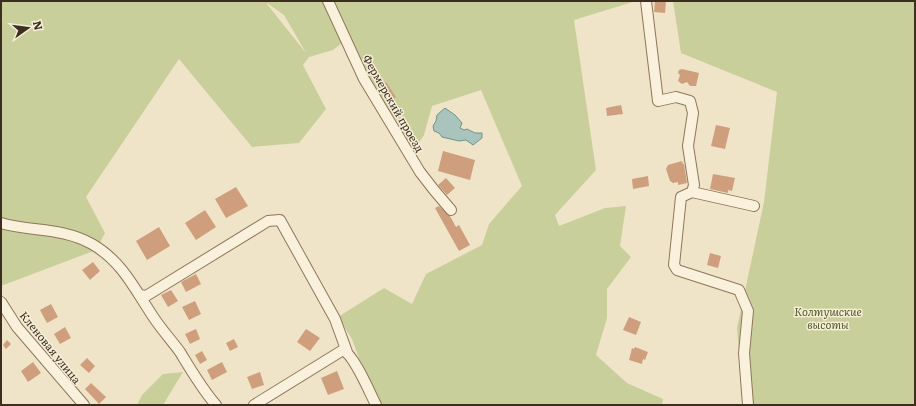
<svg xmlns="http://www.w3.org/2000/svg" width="916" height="406" viewBox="0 0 916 406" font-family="Literata,serif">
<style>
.green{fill:#c9cf9b;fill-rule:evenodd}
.water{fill:#a9c4bc;stroke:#6f938a}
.building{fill:#cf9f7d}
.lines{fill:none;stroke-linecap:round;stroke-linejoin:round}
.minor-casing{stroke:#8d765c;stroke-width:12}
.minor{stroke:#faf1dc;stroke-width:10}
.labels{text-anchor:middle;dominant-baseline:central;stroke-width:3;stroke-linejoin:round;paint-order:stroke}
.street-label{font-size:11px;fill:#3d2e20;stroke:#f7eed8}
.park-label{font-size:11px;font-style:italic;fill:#4d5a26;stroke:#f7eed8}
</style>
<rect width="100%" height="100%" fill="#f0e4c8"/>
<path class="green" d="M1 1H636L574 20 596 170 555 215 559 226 605 208 626 206 620 246 631 257 607 289V318L596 355 627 383 663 399 662 405H376L352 339 338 317 384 288 412 304 426 274 482 245 489 224 522 186 481 90 432 106 424 135 413 151 395 118 384 122 359 82 342 43 333 50 309 57 303 65 326 109 299 143 252 147 179 59 86 197 105 233 96 250 1 286ZM267 3 284 15 306 53 267 4Z
M673 1H915V405H743L737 328 764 202 777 92 681 53Z
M183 372 163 405H137L142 395 163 374Z"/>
<path class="water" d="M445 108 455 115 462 123 460 128 464 130 467 129 475 133H482V138L473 145 466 140 459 141 442 137 439 133 434 131 433 126 436 121 437 115Z"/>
<path class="building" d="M655 1H666L665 13 654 12Z
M682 69 699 73 696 86H690L687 82 682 84 678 81 680 75 678 73 679 70Z
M386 82 396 97 388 102 378 87Z
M621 105 623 114 607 116 606 108Z
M716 125 730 128 725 149 711 146Z
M443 151 475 160 470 180 438 171Z
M682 161 683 164H684L687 183 678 185V182L673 183 670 181 666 169 668 165Z
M713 174 735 178 732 191 728 190V193L710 189Z
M648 176 649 186 633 189 632 179Z
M446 178 455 188 447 195 438 185Z
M236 187 248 206 226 218 215 199Z
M439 206 450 216 456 227 459 225 470 245 459 251 435 208Z
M205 210 216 227 196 240 185 223Z
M159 227 170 246 147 260 136 241Z
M710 253 721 256 718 268 707 265Z
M93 262 100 271 90 280 82 270Z
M196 274 201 284 186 292 181 282Z
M171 290 178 301 168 307 161 295Z
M195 301 201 314 189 320 182 307Z
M51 304 58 317 47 323 40 310Z
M629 317 641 322 636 335 623 330Z
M65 327 71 338 60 344 54 334Z
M196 329 200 339 190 344 185 334Z
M306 329 320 338 310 351 297 342Z
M234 339 238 347 230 351 226 343Z
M7 340 11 344 6 349 3 345Z
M635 347 648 352 645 360 643 359 642 364 629 360 632 348 634 349Z
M202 351 207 360 200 364 195 355Z
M87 358 95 366 89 373 80 365Z
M33 362 41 373 28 382 21 371Z
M222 362 227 372 212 380 207 370Z
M337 371 344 389 328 395 321 378Z
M260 372 264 385 252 389 247 377Z
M91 383 106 397 99 404 85 389Z"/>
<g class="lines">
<defs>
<path id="minor" d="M328 1 364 79 420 172 434 190 451 210
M646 1 658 101 676 97 690 101 693 113 688 146 694 185 692 192 681 197 674 265 677 270 739 290 748 311 744 353 748 405
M692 192 754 206
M1 223C32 232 62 227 92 244 123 262 135 290 154 318 162 330 172 341 180 352 191 370 202 389 216 405
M140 295 146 296 268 221 280 220 335 319 347 352
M1 302 17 327 84 405
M254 405 343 350C354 355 370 393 376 405"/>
</defs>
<use href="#minor" class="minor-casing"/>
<use href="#minor" class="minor"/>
</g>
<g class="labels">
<g class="street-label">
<text transform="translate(394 103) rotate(60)">Фермерский проезд</text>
<text transform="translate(51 347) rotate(51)">Кленовая улица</text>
</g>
<g class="park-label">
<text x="828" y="311">Колтушские<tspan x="828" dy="13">высоты</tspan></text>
</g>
</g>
<rect width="916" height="406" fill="none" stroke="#3d2e20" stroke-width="4"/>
<g transform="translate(28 28) rotate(76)" stroke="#f7eed8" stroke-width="3" paint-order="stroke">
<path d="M0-3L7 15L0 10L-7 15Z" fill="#3d2e20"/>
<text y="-6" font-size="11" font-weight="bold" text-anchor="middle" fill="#3d2e20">N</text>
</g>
</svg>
